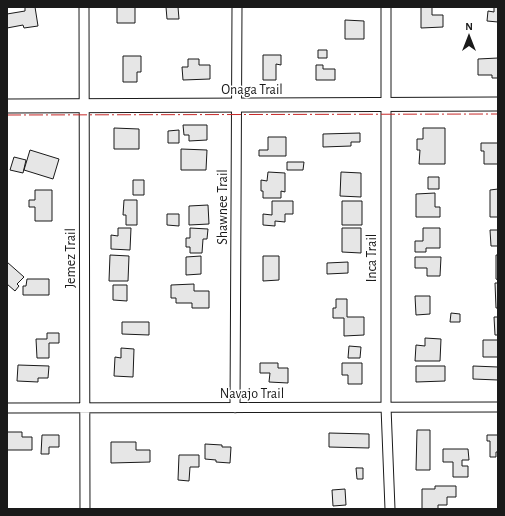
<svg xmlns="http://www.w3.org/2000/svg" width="505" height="516" viewBox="0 0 505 516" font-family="'Alegreya Sans',sans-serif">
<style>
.building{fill:#e6e6e6;stroke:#1a1a1a}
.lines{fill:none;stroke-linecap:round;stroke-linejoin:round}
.street-casing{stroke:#1a1a1a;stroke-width:11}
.secondary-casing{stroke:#1a1a1a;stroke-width:15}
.street{stroke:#fff;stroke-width:9}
.secondary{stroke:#fff;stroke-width:13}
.power{stroke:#c62828;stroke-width:1;stroke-dasharray:14 3 2 3;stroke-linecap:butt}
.labels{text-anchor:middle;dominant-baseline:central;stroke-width:3;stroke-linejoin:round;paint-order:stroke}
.street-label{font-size:14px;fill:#1a1a1a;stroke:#fff}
</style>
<rect width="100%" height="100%" fill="#fff"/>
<path class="building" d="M25 7H35L38 26 24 28 23 25 7 28V14L25 11Z
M117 7H135V23H117Z
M166 7H178L179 19H167Z
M421 7H432V15H443V27L421 28Z
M494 7H498V22L487 21 488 11 494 12Z
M345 20 364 21V39H345Z
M318 50H327V58H318Z
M263 55H281V65L276 64V80H263Z
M123 56H141V72H137V82H123Z
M498 58V78H492V75H478V59Z
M188 59H199V65H210V79L183 80 182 67H188Z
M316 65H323V69H335V80H316Z
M183 125H207V140L189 141V135H184Z
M114 128 139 129V149H114Z
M423 128H445V164H419L420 150H417V139H423Z
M179 130V143H168V131Z
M360 133V142H351V146L323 147V134Z
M268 137H286V156H259V150H268Z
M481 143H498V164H484V151H481Z
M181 149 207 150 206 170H181Z
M30 150 59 159 53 179 24 170Z
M14 157 26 160 23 173 10 170Z
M287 162H304L303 170H287Z
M268 172 285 173V192L281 191V198H263V191H261V180L267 181Z
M341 172 361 173V197L340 196Z
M428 177H439V189H428Z
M133 180H144V195H133Z
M498 189V217H490V190Z
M35 190H52V221H35V207H29V200H35Z
M435 193V207H440V217H416V194Z
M124 200H137V225H126V215H123Z
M272 201H293V214H285V222L275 221V226L263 225V214L272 215Z
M342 201H362V225H342Z
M208 205 209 224 189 225V206Z
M167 214H179V226L167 225Z
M118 228H131L130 250 111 249V235L118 236Z
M190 228 208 229 207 239H203L202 253H190V247H186V238H190Z
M342 228H361V253L342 252Z
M423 228H440V248H426V252H415V241H423Z
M490 230H498V246H491Z
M110 255 129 256 128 281H109Z
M496 255H498V280L496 279Z
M201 256V274L186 275V257Z
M263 256H279V280L263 281Z
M415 257H441L440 276H427V268H415Z
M7 262 24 277 17 284 19 286 15 291 7 284Z
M348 262V273L327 274V263Z
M27 279H49V295H23V286H26Z
M495 283H498V308H496Z
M194 284V291H209V308H192V303H176V298H171V285Z
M113 285H127V301L113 300Z
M415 296H430V314L416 315Z
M336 299H347V317H364V335L344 336V318H333V308H336Z
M451 313 460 314V322H450Z
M494 317H498V335H495Z
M122 322H149V335L122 334Z
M47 333H59V343H49V358H37L36 339H47Z
M425 338 441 339 440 361H415L416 345 425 346Z
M483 340H498V357H483Z
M349 346 361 347 360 358H348Z
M121 348 134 349 133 377 114 376 115 357 121 358Z
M260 363H278V368H288V383L269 382 270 373H260Z
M342 363H362V384H348V375H342Z
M18 365 49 366 48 378H38V382L17 381Z
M416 366H445V381L416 382Z
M473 366 498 367V380L473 379Z
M417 430H430V470H416Z
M7 432H22V437H32V450H7Z
M329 433 369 434V448L329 447Z
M42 435H59V447H49V454H41Z
M487 435H498V452H496V457H490V441H487Z
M111 442H136V450H150V462L111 463Z
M205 444 222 445V447H231L230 463 216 462V460L205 459Z
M443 449H468L469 460H462V466H468V477H453V462H443Z
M179 455H199V467H190L189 481 178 480Z
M356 468H363V479H357Z
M435 486H456V497H447V505H438V509H422V489H435Z
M345 489 346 505 333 506 332 490Z"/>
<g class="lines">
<defs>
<path id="street" d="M84 7 85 509
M386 7V407L390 509
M7 408 498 407
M235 408 237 7"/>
<path id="secondary" d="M7 106 498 104"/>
</defs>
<use href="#street" class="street-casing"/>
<use href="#secondary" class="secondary-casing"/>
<use href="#street" class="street"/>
<use href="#secondary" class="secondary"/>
<path class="power" d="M7 115 498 114"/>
</g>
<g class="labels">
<g class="street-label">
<text x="252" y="90">Onaga Trail</text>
<text transform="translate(223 207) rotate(-90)">Shawnee Trail</text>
<text transform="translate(71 258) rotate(-90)">Jemez Trail</text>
<text transform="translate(372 258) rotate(-90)">Inca Trail</text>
<text x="252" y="394">Navajo Trail</text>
</g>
</g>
<rect width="505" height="516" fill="none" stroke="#1a1a1a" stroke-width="16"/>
<g transform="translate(469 36)" stroke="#ffffff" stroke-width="3" paint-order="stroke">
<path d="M0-3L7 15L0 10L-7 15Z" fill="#1a1a1a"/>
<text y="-6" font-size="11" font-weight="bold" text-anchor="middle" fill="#1a1a1a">N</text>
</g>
</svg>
